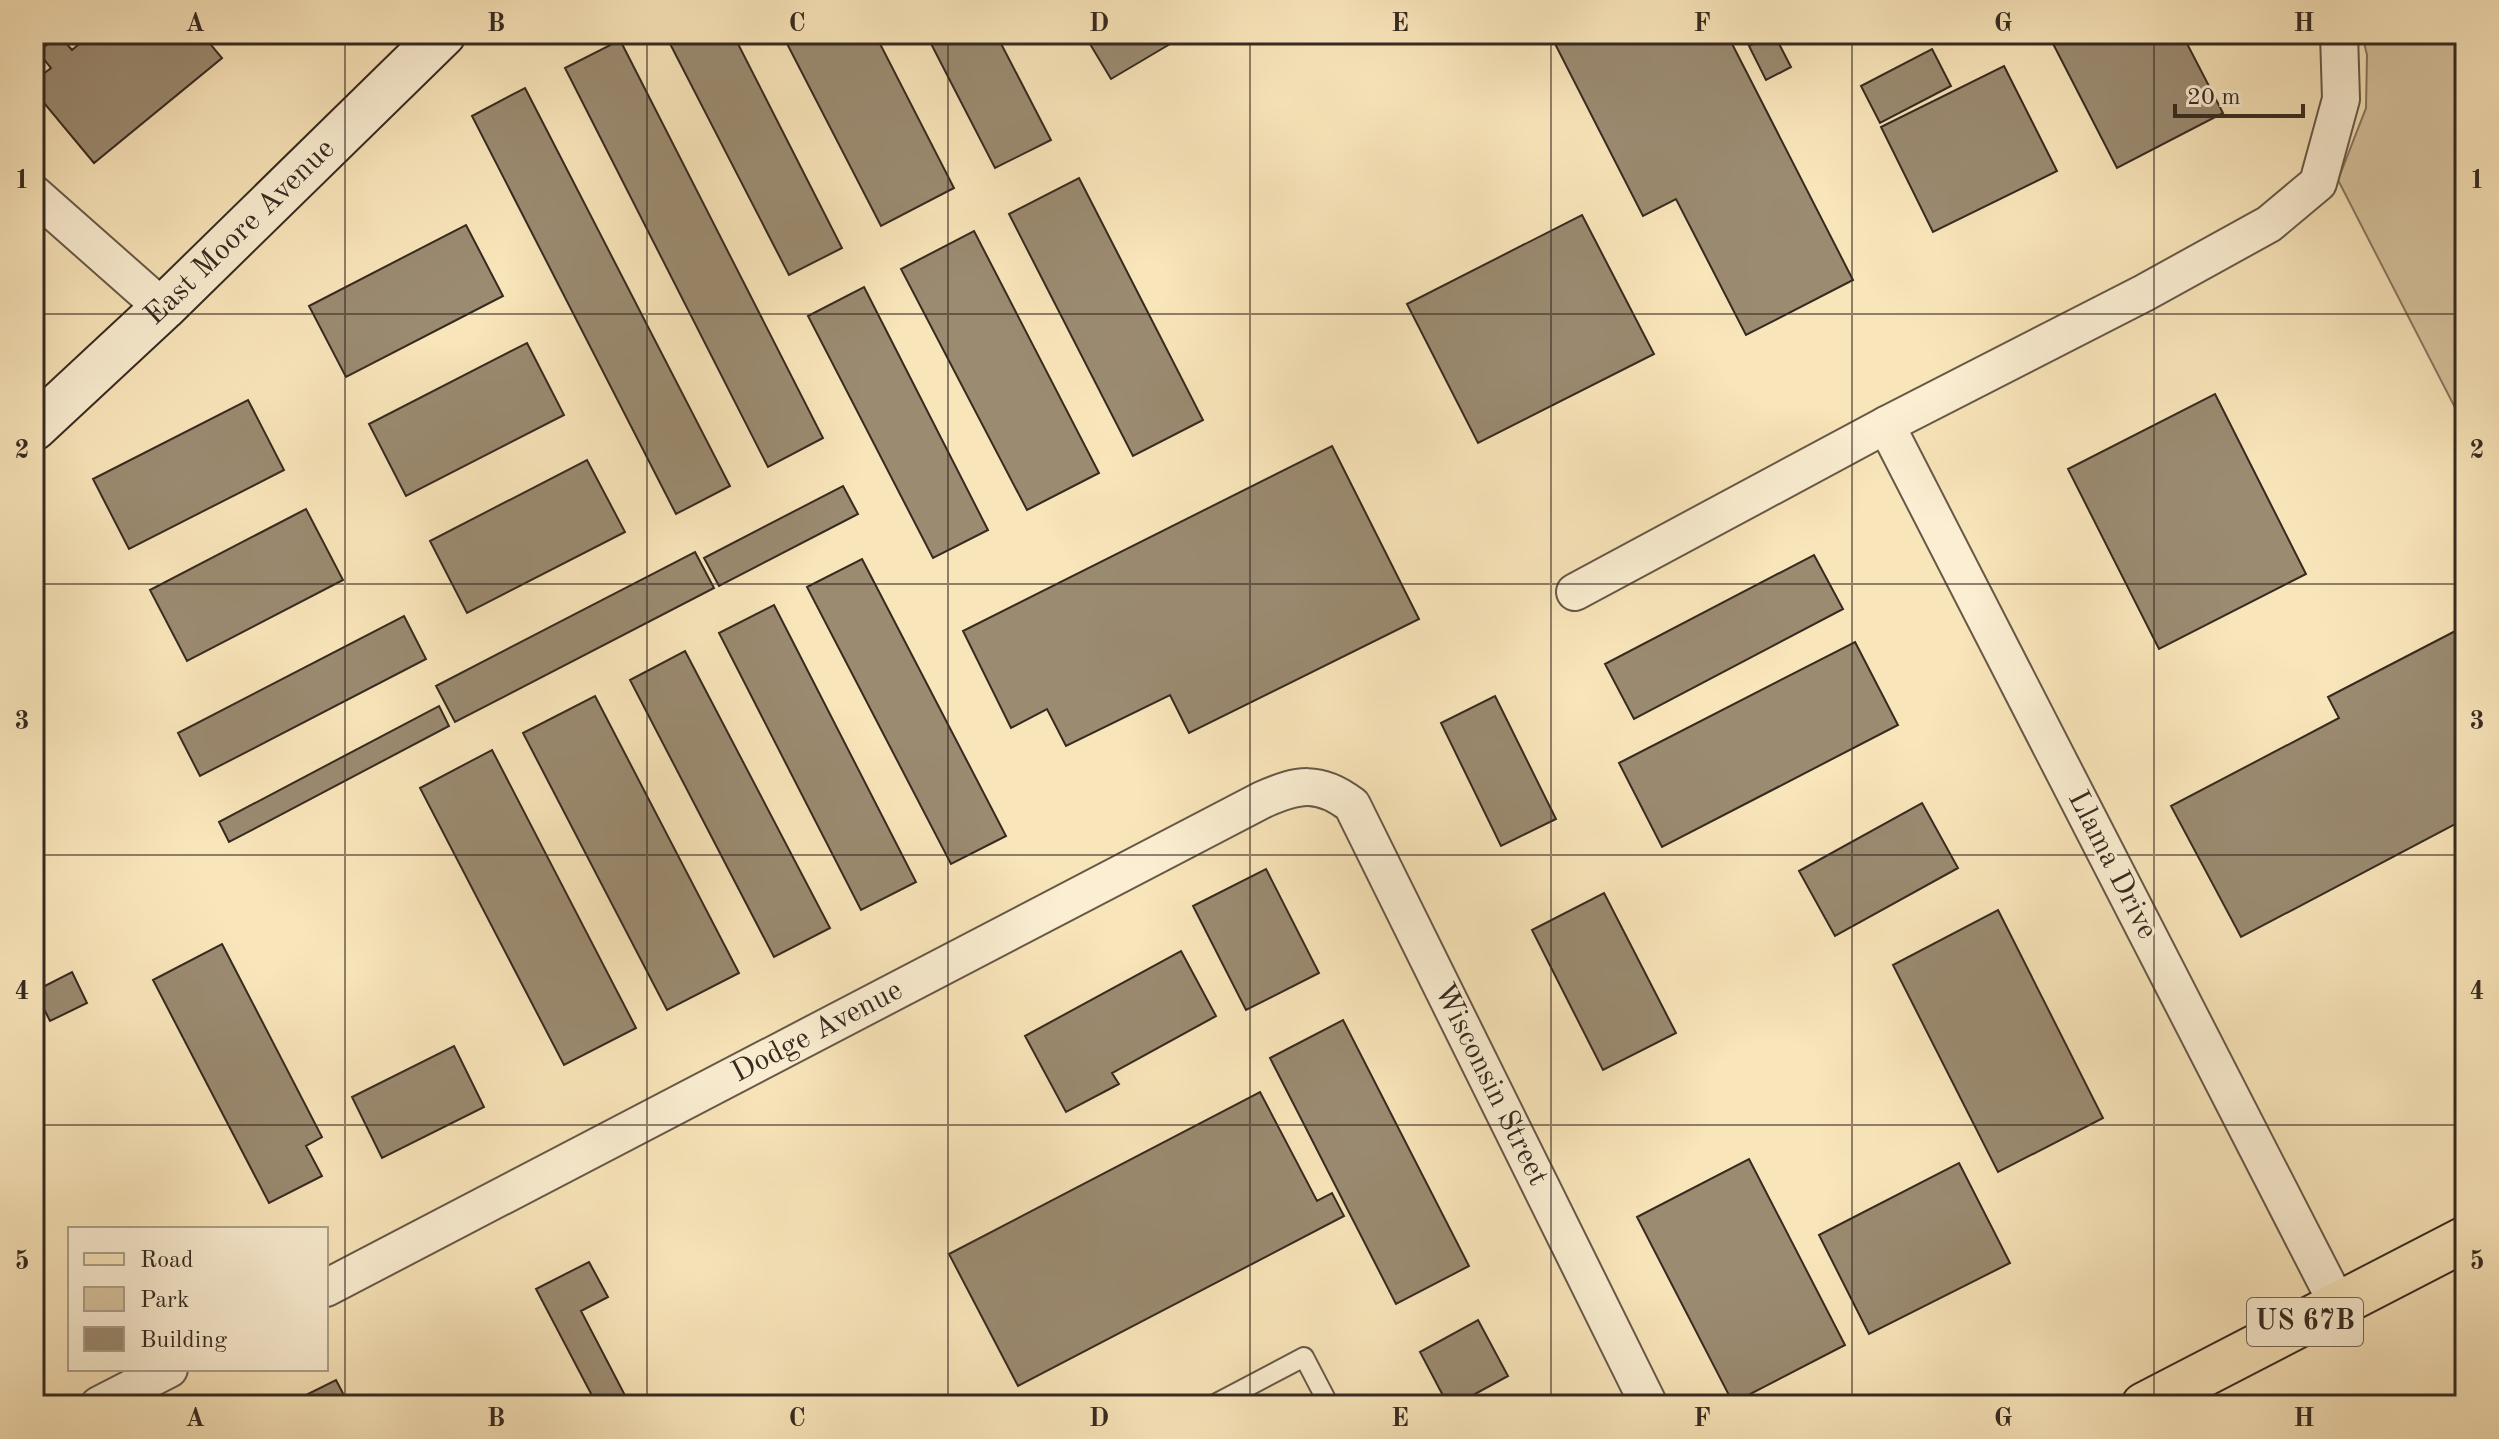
<svg xmlns="http://www.w3.org/2000/svg" width="2499" height="1439" viewBox="0 0 2499 1439" font-family="'Old Standard TT',serif">
<style>
.green{fill:#d8c5a0;stroke:#877860;stroke-width:2}
.building{fill:#9b8b71;stroke:#362a21;stroke-width:2}
.lines{fill:none;stroke-linecap:round;stroke-linejoin:round}
.lane-casing{stroke:#675947;stroke-width:22}
.street-casing{stroke:#675947;stroke-width:40}
.secondary-casing{stroke:#362a21;stroke-width:48}
.primary-casing{stroke:#362a21;stroke-width:48}
.lane{stroke:#fbeed2;stroke-width:18}
.street{stroke:#fbeed2;stroke-width:36}
.secondary{stroke:#fbeed2;stroke-width:44}
.primary{stroke:#f9e5ba;stroke-width:44}
.grid{fill:none;stroke:#362a21;stroke-width:2;stroke-opacity:0.55}
.labels{text-anchor:middle;dominant-baseline:central;stroke-width:6;stroke-linejoin:round;paint-order:stroke}
.shield{fill:#fbeed2;stroke:#716556;stroke-width:2}
.shield-label{font-size:28px;font-weight:bold;fill:#362a21}
.street-label{font-size:30px;fill:#362a21;stroke:#fbeed2}
.neatline{fill:none;stroke:#362a21;stroke-width:3}
.grid-label{font-size:26px;text-anchor:middle;font-weight:bold;fill:#362a21}
</style>
<rect width="100%" height="100%" fill="#f9e5ba"/>
<filter id="stains"><feTurbulence type="fractalNoise" baseFrequency=".0025" numOctaves="4"/><feColorMatrix values="0 0 0 0 .2 0 0 0 0 .09 0 0 0 0 .02 0 0 0 .5 -.17"/></filter>
<radialGradient id="worn" r=".72"><stop offset=".6" stop-color="#630" stop-opacity="0"/><stop offset="1" stop-color="#630" stop-opacity=".3"/></radialGradient>
<path class="green" d="M2362 34H2465V427L2338 180 2366 108 2367 55Z"/>
<path class="building" d="M91 34H202L222 58 94 163 34 91V81L51 68 38 52 59 35 72 50Z
M665 34H733L842 248 789 275Z
M782 34H875L954 188 881 226Z
M926 34H996L1051 140 995 168Z
M1084 34H1163L1170 44 1111 79Z
M1550 34H1727L1853 280 1746 335 1676 199 1643 216Z
M1774 34 1791 67 1766 80 1749 46Z
M2048 34H2182L2223 113 2117 168Z
M620 40 823 438 768 467 565 68Z
M1932 49 1951 86 1880 123 1861 86Z
M2004 66 2057 171 1933 232 1881 127Z
M525 88 730 486 676 514 472 116Z
M1079 178 1203 420 1133 456 1009 214Z
M1582 215 1654 354 1478 443 1407 304Z
M466 225 503 296 346 377 309 306Z
M974 231 1099 473 1027 510 901 269Z
M864 287 988 530 933 558 808 316Z
M527 343 564 415 406 496 369 424Z
M2215 394 2306 574 2159 649 2068 469Z
M248 400 284 470 129 549 93 479Z
M1332 446 1419 619 1189 733 1170 695 1066 746 1047 709 1011 728 963 631Z
M587 460 625 532 467 613 430 541Z
M843 486 858 514 719 586 704 558Z
M306 509 343 580 187 661 150 590Z
M695 552 714 588 455 722 436 686Z
M1814 555 1843 609 1634 719 1605 664Z
M862 559 1006 836 951 864 807 587Z
M774 605 916 882 861 910 719 633Z
M404 616 426 659 200 776 178 733Z
M2465 626V819L2241 937 2171 806 2339 718 2328 697Z
M1855 642 1898 725 1662 847 1619 763Z
M685 651 830 928 774 957 630 680Z
M595 696 739 973 667 1010 523 733Z
M1495 696 1556 819 1501 846 1441 723Z
M439 706 449 726 229 842 219 822Z
M492 750 636 1028 564 1065 420 788Z
M1922 803 1958 868 1835 936 1799 871Z
M1266 869 1319 973 1246 1010 1193 906Z
M1604 893 1676 1033 1603 1070 1532 930Z
M1998 910 2103 1118 1998 1172 1893 965Z
M222 944 322 1137 306 1146 322 1176 269 1203 153 980Z
M1181 951 1216 1016 1112 1073 1119 1084 1066 1112 1025 1036Z
M72 972 87 1003 50 1021 35 991Z
M1343 1020 1469 1266 1396 1304 1270 1058Z
M454 1046 484 1107 382 1158 352 1097Z
M1260 1092 1317 1201 1332 1193 1344 1216 1018 1386 949 1254Z
M1749 1159 1845 1345 1733 1403 1637 1217Z
M1959 1163 2010 1263 1869 1334 1819 1235Z
M589 1262 608 1297 581 1311 630 1405H597L536 1289Z
M1478 1320 1508 1376 1455 1405H1448L1420 1352Z
M336 1380 349 1405H286Z"/>
<g class="lines">
<defs>
<path id="lane" d="M1213 1405 1304 1357 1329 1405"/>
<g id="street">
<path d="M34 194 163 308"/>
<path d="M1575 592 1886 425"/>
<path id="s1" d="M326 1288 1262 800C1298 784 1319 780 1352 805L1649 1405"/>
<path d="M2338 1305 1886 425 2144 293 2269 224 2318 183 2341 99 2339 34"/>
<path d="M99 1405 169 1369"/>
</g>
<g id="secondary">
<path id="s2" d="M34 428 163 308 443 34"/>
</g>
<path id="primary" d="M2144 1405 2465 1239"/>
</defs>
<use href="#lane" class="lane-casing"/>
<use href="#street" class="street-casing"/>
<use href="#secondary" class="secondary-casing"/>
<use href="#primary" class="primary-casing"/>
<use href="#lane" class="lane"/>
<use href="#street" class="street"/>
<use href="#secondary" class="secondary"/>
<use href="#primary" class="primary"/>
</g>
<path class="grid" d="M345 34V1405M647 34V1405M948 34V1405M1250 34V1405M1551 34V1405M1852 34V1405M2154 34V1405M34 314H2465M34 584H2465M34 855H2465M34 1125H2465"/>
<g class="labels">
<rect class="shield" x="2247" y="1298" width="116" height="48" rx="6"/>
<g class="shield-label">
<text x="2305" y="1322">US 67B</text>
</g>
<g class="street-label">
<text stroke="none"><textPath href="#s2" startOffset="284">East Moore Avenue</textPath></text>
<text transform="translate(2112 865) rotate(63)">Llama Drive</text>
<text stroke="none"><textPath href="#s1" startOffset="554">Dodge Avenue</textPath></text>
<text stroke="none"><textPath href="#s1" startOffset="1464">Wisconsin Street</textPath></text>
</g>
</g>
<rect width="2499" height="1439" fill="none" stroke="#f9e5ba" stroke-width="88"/>
<rect x="68" y="1227" width="260" height="144" fill="#fbeed2" stroke="#aca08b" stroke-width="2"/>
<rect x="84" y="1253" width="40" height="12" fill="#f9e5ba" stroke="#aca08b" stroke-width="2"/>
<text x="140" y="1267" font-size="24" fill="#362a21">Road</text>
<rect x="84" y="1287" width="40" height="24" fill="#d8c5a0" stroke="#aca08b" stroke-width="2"/>
<text x="140" y="1307" font-size="24" fill="#362a21">Park</text>
<rect x="84" y="1327" width="40" height="24" fill="#9b8b71" stroke="#aca08b" stroke-width="2"/>
<text x="140" y="1347" font-size="24" fill="#362a21">Building</text>
<path d="M2175 104v12h128v-12" fill="none" stroke="#362a21" stroke-width="4"/>
<text x="2187" y="104" font-size="24" fill="#362a21" stroke="#fbeed2" stroke-width="6" paint-order="stroke">20 m</text>
<rect x="44" y="44" width="2411" height="1351" class="neatline"/>
<g class="grid-label">
<text x="195" y="31">A</text>
<text x="496" y="31">B</text>
<text x="797" y="31">C</text>
<text x="1099" y="31">D</text>
<text x="1400" y="31">E</text>
<text x="1702" y="31">F</text>
<text x="2003" y="31">G</text>
<text x="2304" y="31">H</text>
<text x="22" y="188">1</text>
<text x="2477" y="188">1</text>
<text x="22" y="458">2</text>
<text x="2477" y="458">2</text>
<text x="22" y="729">3</text>
<text x="2477" y="729">3</text>
<text x="22" y="999">4</text>
<text x="2477" y="999">4</text>
<text x="22" y="1269">5</text>
<text x="2477" y="1269">5</text>
<text x="195" y="1426">A</text>
<text x="496" y="1426">B</text>
<text x="797" y="1426">C</text>
<text x="1099" y="1426">D</text>
<text x="1400" y="1426">E</text>
<text x="1702" y="1426">F</text>
<text x="2003" y="1426">G</text>
<text x="2304" y="1426">H</text>
</g>
<rect width="100%" height="100%" filter="url(#stains)"/>
<rect width="100%" height="100%" fill="url(#worn)"/>
</svg>
